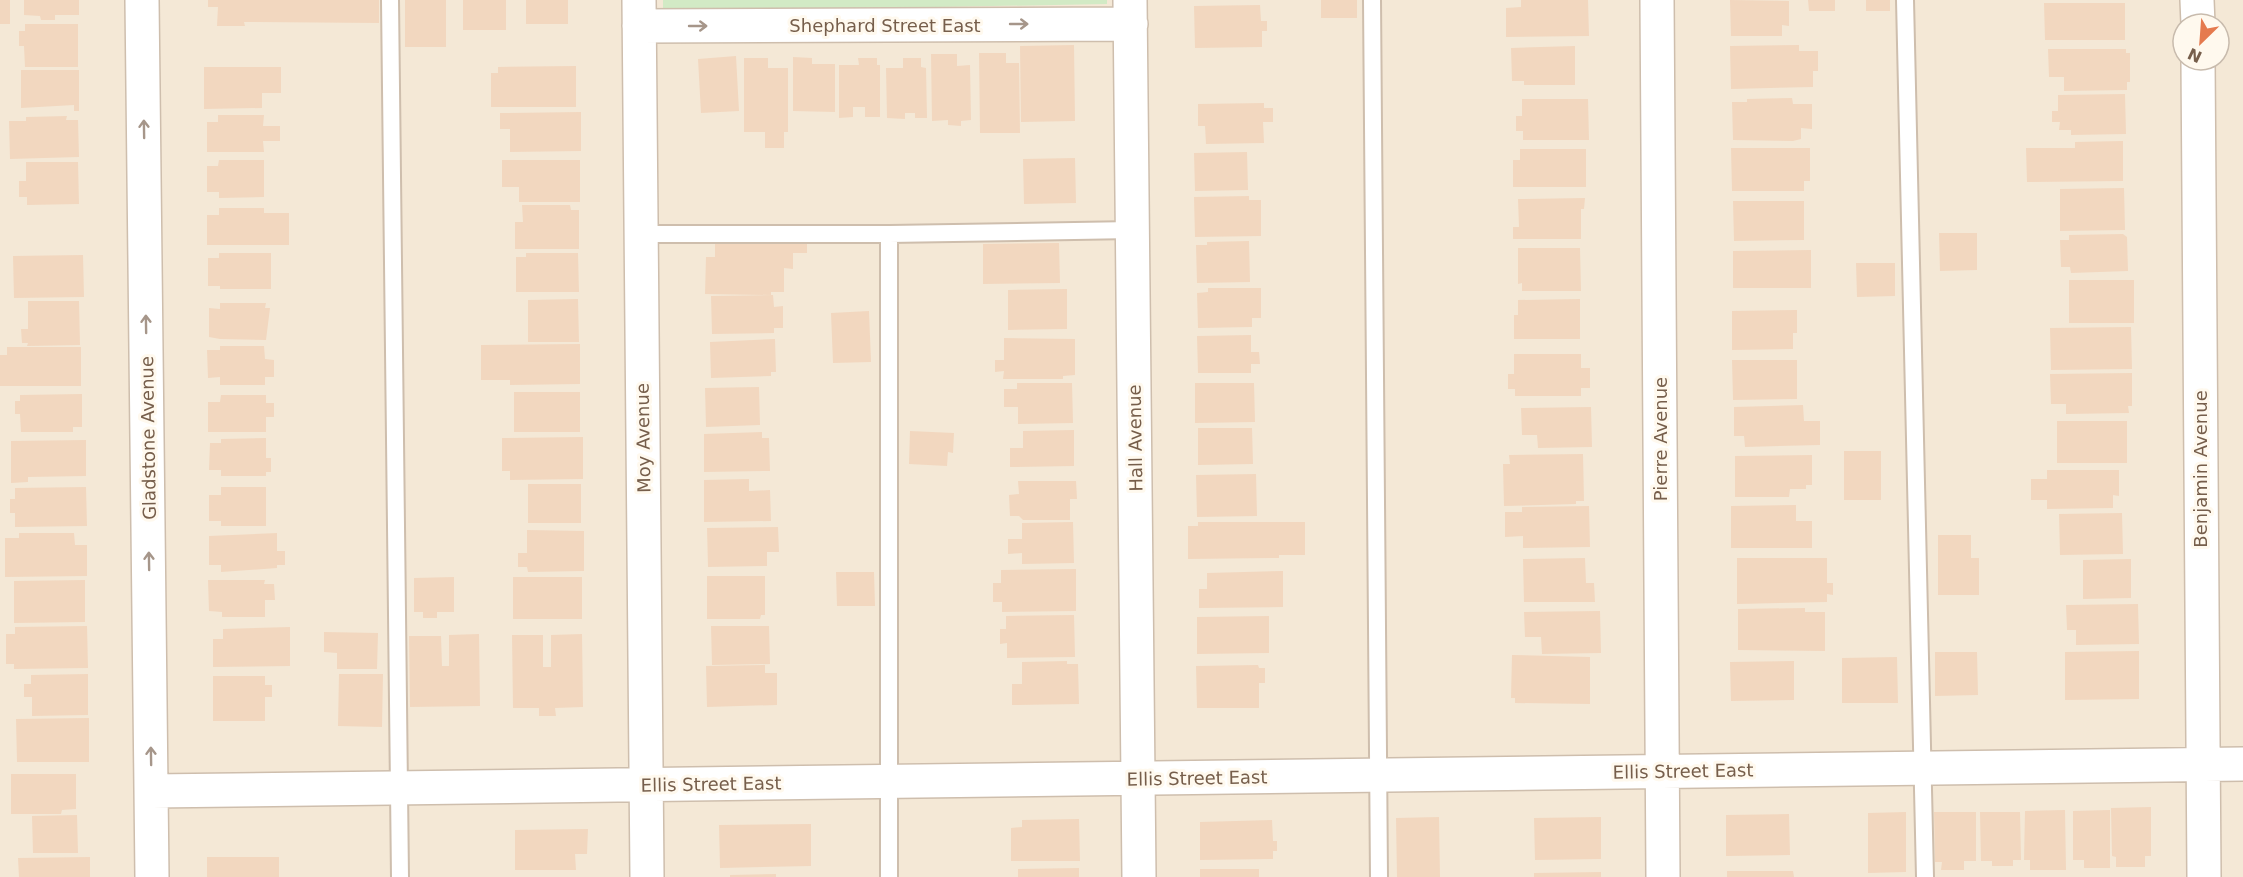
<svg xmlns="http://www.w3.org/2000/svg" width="2243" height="877" viewBox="0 0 2243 877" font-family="'DejaVu Sans',sans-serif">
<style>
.residential{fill:#f4e8d6;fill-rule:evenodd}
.green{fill:#d2eac5}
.building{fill:#f2d7bf}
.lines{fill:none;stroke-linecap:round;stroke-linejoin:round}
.lane-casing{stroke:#cebead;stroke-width:20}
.street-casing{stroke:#cebead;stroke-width:36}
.lane{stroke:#fff;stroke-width:16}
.street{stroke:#fff;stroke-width:33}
.oneway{stroke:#a6968a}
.labels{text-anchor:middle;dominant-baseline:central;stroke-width:6;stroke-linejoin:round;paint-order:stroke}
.street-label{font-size:18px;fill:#765e4b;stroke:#fff9ee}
</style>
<rect width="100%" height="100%" fill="#fcf6e7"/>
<path class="residential" d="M0 0H2243V877H0ZM2183 24H2219V60H2183Z"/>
<path class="green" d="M663 0H1107V4L663 12Z"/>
<path class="building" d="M0 0H10V24H0Z
M24 0H79V15H55V20H41L40 16 24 15Z
M208 0H379V23L244 22 245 26H217L218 7H208Z
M405 0H446V47H405Z
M463 0H506V30H463Z
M526 0H568V24H526Z
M1321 0H1357V18H1321Z
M1521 0H1588L1589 36 1506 37V8L1521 7Z
M1730 0 1789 1V26L1782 25V36H1731Z
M1808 0H1835V11H1809Z
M1866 0H1890V11H1866Z
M2044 3H2125V40H2045Z
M1260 5 1261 21H1267V31H1262V47L1195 48 1194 6Z
M25 24H78V67H25L24 46H19V31H25Z
M1074 45 1075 121 1021 122 1020 46Z
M1799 45V51H1818V71H1813V87L1731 89 1730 46Z
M1575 46V85H1524V81H1512L1511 48Z
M2048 49H2126V53H2130V82H2127V90L2064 91V77H2049Z
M979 53H1006V63H1019L1020 133H980Z
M931 54H957V66L970 65 971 120 961 121V126L948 125V120L932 121Z
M736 56 739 111 701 113 698 59Z
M793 57 812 58V64H835V112L793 111Z
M744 58H768V68H788V132H784V148H765V132H744Z
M858 58H877V65H880V117H865V107H853V117L839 118V65H859Z
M903 58H921V67L926 68 927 118H915V113H905V119L887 118 886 68H903Z
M576 66V107H491V73H498V67Z
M204 67H281V93H262V108L204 109Z
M21 70H79V111H74V105L21 108Z
M2125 94 2126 134 2071 135V130H2059L2060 122H2052V111H2058V95Z
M1792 98 1793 104H1812V129L1801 128V139L1793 141 1733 140 1732 102H1747V99Z
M1522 99H1588L1589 140H1523V131H1516V116H1522Z
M1264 103V108H1273V122H1263L1264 143 1206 144 1205 126H1198V104Z
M581 112V151L510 152V129H500V113Z
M218 115H264L263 126H280V141H263L264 152H207V122H218Z
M67 116 66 120H78L79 157 10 159 9 121H26V117Z
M2123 141V181L2027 182 2026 148H2075V142Z
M1731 148H1810V181H1804V191H1732Z
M1520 149H1586V187H1513V160H1520Z
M1247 152 1248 190 1195 191 1194 153Z
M1075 158 1076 203 1024 204 1023 159Z
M219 160H264V197L219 198V192H207V166H218Z
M502 160H580V202H519V187H502Z
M26 162H78L79 204 27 205V197H19V181H26Z
M2124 188 2125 230 2060 231V189Z
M1249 196V200H1261V236L1195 237 1194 197Z
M1585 198 1584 209H1581V239H1513V227H1519L1518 199Z
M1733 201H1804V240L1734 241Z
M522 205H570L571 210H579V249H515V222H523Z
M219 208H264V213H289V245H207V215H219Z
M1939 233H1977V270L1940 271Z
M2123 234 2127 237 2128 271 2071 273 2070 267H2061L2060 240H2069V235Z
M715 237 807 239V253H793V269L784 268V292H771V295L705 294 706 257H715Z
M1249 241 1250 282 1197 283 1196 245H1207V242Z
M1059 243 1060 283 983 284V244Z
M1518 248H1580L1581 291H1522V283L1518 284Z
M1811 250V288H1733V251Z
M219 253H271V289H220V286H208V258H219Z
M526 253H578L579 292H516V257H526Z
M83 255 84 297 14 298 13 256Z
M1856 263H1895V296L1857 297Z
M2069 280H2134V323H2069Z
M1208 288H1261V318H1252V327L1198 328 1197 293 1208 292Z
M1067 289V329L1008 330V290Z
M773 295 774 307 783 306V328H774V333L712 334 711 296Z
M578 299 579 342H528V300Z
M1580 299V339H1514V315H1518V300Z
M28 301H79L80 345 27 346 28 343H22L21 329H28Z
M220 303H266L265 308H270L266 340 220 339 209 337V308L220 309Z
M1797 310V333H1793V349L1732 350V311Z
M869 311 871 362 833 363 831 313Z
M2131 327 2132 369 2051 370 2050 328Z
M1251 335V352H1259L1260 364H1251V373H1198L1197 336Z
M1004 338 1075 339V375L1063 376V379H1003L1004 371 995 372V360H1004Z
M775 339 776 372H771V376L711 378 710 342Z
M580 344V384L510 385V380H481V345Z
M220 346H264L265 359 274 360V377H265V385H220V377L208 378 207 350H220Z
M7 347H81V386H0V355H7Z
M1514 354H1581V368H1590V388H1581V396H1515V389H1508V374H1514Z
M1732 360H1797V399L1733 400Z
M2132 373V406H2128L2129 413 2066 414V404H2051L2050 374Z
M1017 383H1072L1073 423 1018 424V407H1004V389H1017Z
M1195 383H1254L1255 422 1195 423Z
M759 387 760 425 706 427 705 388Z
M514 392H580V432H514Z
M82 394V427H73V432H21L20 414H15V401H20V395Z
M221 395H266V403H274V417H266V432H208V402H220Z
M1803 405 1804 421H1820V445L1745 447 1744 436H1734V407Z
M1591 407 1592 447 1538 448 1537 435H1522L1521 408Z
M2057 421H2127V463H2057Z
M1198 428H1252L1253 464 1198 465Z
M1074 430V466L1010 467V448H1023V431Z
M910 431 954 433 953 453 948 452 947 466 909 464Z
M762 432V438H769L770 471 704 472V434Z
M583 437V479L510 480V471H502V438Z
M266 438V458H271V472H266V476H221V470H209L210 443H221V439Z
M86 440V476L28 477V482L11 483V441Z
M1844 451H1881V500H1844Z
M1583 454 1584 501H1576V504L1504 506 1503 464H1510L1509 455Z
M1812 455V485H1806V489H1790L1789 497H1735V456Z
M2047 470H2119V496L2113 495V508L2047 509V500H2031V479H2047Z
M1256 474 1257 516 1197 517 1196 475Z
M749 479V491L770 490 771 521 704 522V480Z
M1018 481H1076L1077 499H1070V520H1023L1019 516H1010L1009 495 1019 494Z
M528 484H581V523H528Z
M86 487 87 526 15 527V513H10V499H15V488Z
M221 487H266V526H221V521H209V495H221Z
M1796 505V521H1812V548H1731V506Z
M1589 506 1590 547 1523 548V536L1505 537V512H1522V507Z
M2122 513 2123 554 2060 555 2059 514Z
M1073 522 1074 563 1022 564V553L1008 554V539H1022V523Z
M1198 522H1305V555H1279V558L1188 559V526H1198Z
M778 527 779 552H767V566L708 567 707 528Z
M527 530 584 531V571L528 572 527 567H518V553H527Z
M19 533H74L75 545H87V576L5 577V538H19Z
M277 533V551H285V565H277V568L221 572V565H209V536Z
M1938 535H1971V558H1979V595H1938Z
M1585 558 1586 583H1594L1595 602H1524L1523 559Z
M1737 558H1827V583H1833V595L1827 594V602L1737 604Z
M2131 559V598L2083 599V560Z
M1076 569V611L1002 612V602H993V583H1001V570Z
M1283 571V607L1199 608V589H1207V573Z
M836 572H874L875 606H837Z
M707 576H765V615H761L760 619H707Z
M454 577V612H437V618H423V612H414V578Z
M513 577H582V619H513Z
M85 580V622L14 623V581Z
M208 580H265L264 584H274L275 600H265V617H222V612L209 611Z
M2138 604 2139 644 2076 645V630H2067L2066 605Z
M1805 608V612H1825V651L1738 650V609Z
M1600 611 1601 653 1542 654 1541 637H1525L1524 612Z
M1074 615 1075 657 1007 658V643L1000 644V629H1006V616Z
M1269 616V653L1197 654V617Z
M87 626 88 668 14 669V664H6V634H15V627Z
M711 626H769L770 664 712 665Z
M290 627V666L213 667V639H223V629Z
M324 632 378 633 377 669H337V653L324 652Z
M479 634 480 706 410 707 409 636H441L442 666H449V635Z
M582 634 583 707 555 708 556 716H539V708H513L512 635H543V667H551V635Z
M2139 651V699L2065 700V652Z
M1935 652H1977L1978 695 1935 696Z
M1512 655 1590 657V704L1515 703V698H1511Z
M1897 657 1898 703H1842V658Z
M1067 661V664H1078L1079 704 1012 705V684H1022V662Z
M1794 661V700L1731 701 1730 662Z
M765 665V673H777V705L707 707 706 666Z
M1258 665 1259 668H1265V683H1259V708H1197L1196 666Z
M88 674V715L32 716V697H24V684H31V675Z
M339 674H383L382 727 338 726Z
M213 676H265V685H272V697H265V721H213Z
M89 718V762H17L16 719Z
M11 774H76V809L62 810 61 814H11Z
M2151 807V856H2145V867H2116V857L2112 856 2111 808Z
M2065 810 2066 870H2030V860H2024L2025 811Z
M2110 810V868H2084V860H2073V811Z
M1906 812V872L1868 873V813Z
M1934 812H1976V861H1964V870H1941L1942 862H1935Z
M1980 812H2020L2021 860H2013V866H1992V861H1981Z
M1789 814 1790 855 1726 856V815Z
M77 815 78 853H33L32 816Z
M1439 817 1440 877H1397L1396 818Z
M1601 817V859L1535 860 1534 818Z
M1079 819 1080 861H1011V828L1022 827V820Z
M1272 820 1273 841H1277V851H1273V859L1200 860V822Z
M811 824V866L720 868 719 825Z
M588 829 587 854H575L576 870H515V830Z
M90 857V877H19L18 858Z
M207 857H279V877H207Z
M1079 868V877H1018V869Z
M1200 869H1259V877H1200Z
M1727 871H1793L1794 877H1727Z
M1601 872V877H1534V873Z
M776 874V877H730V875Z"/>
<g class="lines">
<defs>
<path id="lane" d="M390 0 400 877
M1372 0 1379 877
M1905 0 1925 877
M641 234H889L1133 230
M889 877V234"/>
<path id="street" d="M142 0 152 877
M639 0 647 877
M1130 0 1139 877
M1657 0 1663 877
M2197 0 2198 24
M639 26 1131 24
M2198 60 2204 877
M152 791 2243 764"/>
</defs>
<use href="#lane" class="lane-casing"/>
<use href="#street" class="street-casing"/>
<use href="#lane" class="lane"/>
<use href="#street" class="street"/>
</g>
<defs><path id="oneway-shaft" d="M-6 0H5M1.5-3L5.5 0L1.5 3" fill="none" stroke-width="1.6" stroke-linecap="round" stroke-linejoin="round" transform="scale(1.5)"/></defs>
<g class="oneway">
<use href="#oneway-shaft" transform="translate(1019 24)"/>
<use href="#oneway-shaft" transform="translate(698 26)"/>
<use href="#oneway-shaft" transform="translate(144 129) rotate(-91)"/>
<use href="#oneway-shaft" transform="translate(146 324) rotate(-91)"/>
<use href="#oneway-shaft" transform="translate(149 561) rotate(-91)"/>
<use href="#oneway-shaft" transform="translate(151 756) rotate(-91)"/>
</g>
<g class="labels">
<g class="street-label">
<text x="885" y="25">Shephard Street East</text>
<text transform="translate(148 438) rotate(-91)">Gladstone Avenue</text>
<text transform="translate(643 438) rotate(-91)">Moy Avenue</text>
<text transform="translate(1135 438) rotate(-91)">Hall Avenue</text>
<text transform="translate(1660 439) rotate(-90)">Pierre Avenue</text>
<text transform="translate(2200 469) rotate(-90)">Benjamin Avenue</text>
<text transform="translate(1683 771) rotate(-1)">Ellis Street East</text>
<text transform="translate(1197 778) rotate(-1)">Ellis Street East</text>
<text transform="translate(711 784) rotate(-1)">Ellis Street East</text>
</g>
</g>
<g transform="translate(2201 42) rotate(205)"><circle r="28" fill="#fff9ee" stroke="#c8bbad" stroke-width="1.5"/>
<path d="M0-4.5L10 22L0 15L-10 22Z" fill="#e57a4e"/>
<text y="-9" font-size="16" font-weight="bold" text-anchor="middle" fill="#765e4b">N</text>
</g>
</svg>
